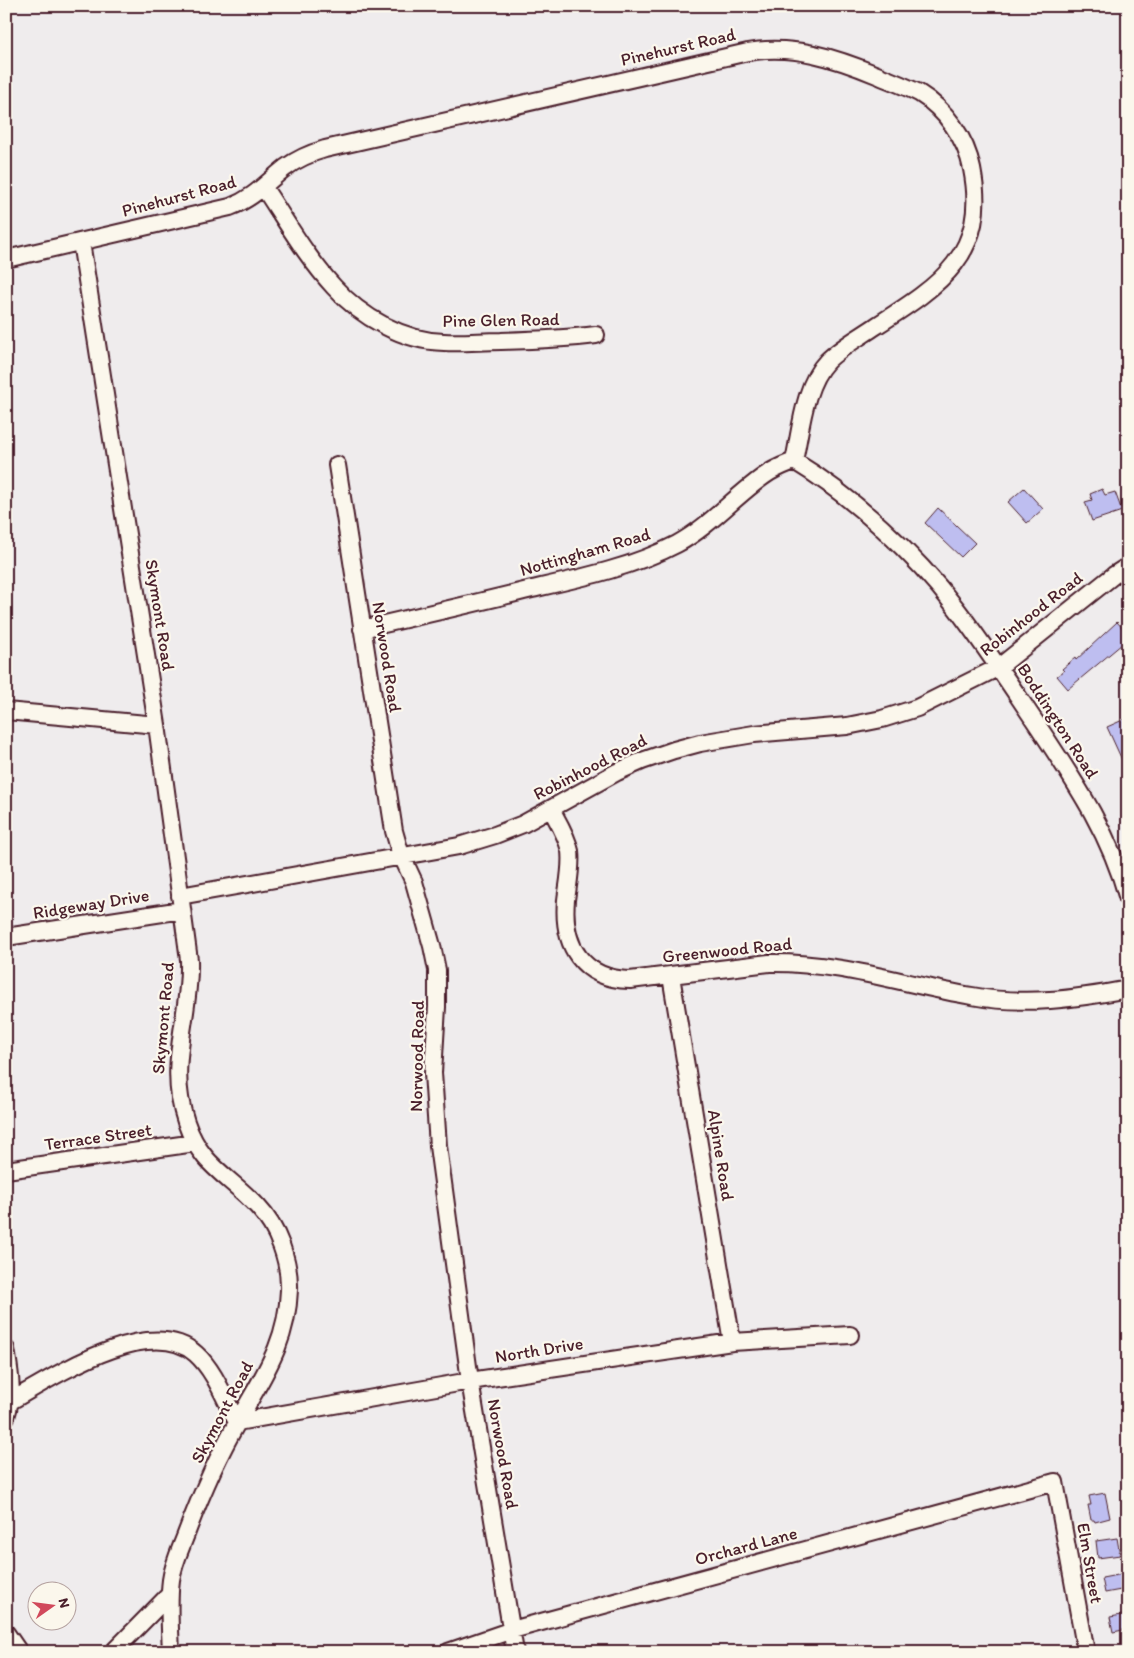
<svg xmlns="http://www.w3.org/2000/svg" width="1134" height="1658" viewBox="0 0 1134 1658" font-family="Itim,sans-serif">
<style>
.building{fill:#bebef0;stroke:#4a1f2b}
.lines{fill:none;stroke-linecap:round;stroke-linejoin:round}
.minor-casing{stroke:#4a1f2b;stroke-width:20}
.minor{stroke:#fbf7ec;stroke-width:16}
.labels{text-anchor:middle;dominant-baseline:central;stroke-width:4.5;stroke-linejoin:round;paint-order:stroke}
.street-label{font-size:18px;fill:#4a1f2b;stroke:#fbf7ec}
</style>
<rect width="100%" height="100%" fill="#efeced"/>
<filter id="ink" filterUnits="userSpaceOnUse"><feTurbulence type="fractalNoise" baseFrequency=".02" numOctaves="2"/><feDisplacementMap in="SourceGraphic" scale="10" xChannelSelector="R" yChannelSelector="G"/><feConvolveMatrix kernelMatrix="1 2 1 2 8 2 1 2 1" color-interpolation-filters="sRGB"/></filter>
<g filter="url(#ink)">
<path class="building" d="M1024 488 1043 509 1027 523 1008 502Z
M1102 489 1105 495 1115 492 1122 511 1092 521 1085 502 1092 500 1090 494Z
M938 508 975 543 961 557 925 523Z
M1117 622 1128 634V639L1068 689 1057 676 1064 671 1062 669 1075 658 1076 660Z
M1125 719 1128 726V773L1107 727Z
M1105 1493 1110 1518 1095 1522 1094 1520H1091L1088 1505H1091L1089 1496Z
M1117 1538 1120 1555 1098 1558 1096 1541Z
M1123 1574 1126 1589 1105 1593 1102 1578Z
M1128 1614V1629L1113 1632 1110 1617Z"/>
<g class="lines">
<defs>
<path id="minor" d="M264 188C286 221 307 258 334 287 361 317 403 341 444 342 463 343 482 341 501 341 533 340 564 339 596 335
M81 242 157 725 189 960C191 1017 166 1064 186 1122 201 1167 229 1175 258 1207 278 1228 290 1262 289 1290 287 1345 262 1377 237 1423 216 1459 200 1497 185 1537 180 1550 173 1565 171 1580 168 1603 170 1628 171 1652
M6 259 230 207C254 198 266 183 285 168 297 159 311 153 325 149L748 52C793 44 836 58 877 75 891 81 905 86 919 93 945 109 966 138 972 169 989 254 940 285 876 326 860 337 841 347 827 361 804 385 801 429 794 461
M794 461C852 496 915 554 956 608 985 646 1011 686 1038 726 1075 782 1110 833 1128 899
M337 465 394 831 400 852 414 882 432 946 437 970V1007L433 1073 438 1146 470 1381 515 1652
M362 629C419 616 476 603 532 589 581 578 633 567 677 544 710 526 734 497 764 476 773 469 784 465 794 461
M6 711 157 725
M551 809C558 822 567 836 570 851 572 867 568 884 566 900 562 945 582 979 630 980L769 963C841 962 902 984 972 996 1024 1006 1076 999 1128 989
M180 896 459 846 495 835 523 824 617 772 642 761 674 750 700 743 754 734 847 726 882 719 917 708 999 667 1114 575 1128 566
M6 937 182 910
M671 976 732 1342
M6 1170 195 1143
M6 1349C10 1374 14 1392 6 1417
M11 1401C53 1377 150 1313 196 1354 215 1371 225 1400 237 1422L470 1381 732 1342 850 1335
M6 1633 19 1652
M113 1652 169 1595
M448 1652 512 1630 1055 1482 1086 1652"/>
</defs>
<use href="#minor" class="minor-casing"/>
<use href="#minor" class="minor"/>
</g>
</g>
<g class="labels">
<g class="street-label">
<text transform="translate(678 47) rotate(-13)">Pinehurst Road</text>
<text transform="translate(179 196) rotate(-15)">Pinehurst Road</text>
<text transform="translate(501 320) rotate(-1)">Pine Glen Road</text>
<text transform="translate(585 552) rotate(-16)">Nottingham Road</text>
<text transform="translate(1031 614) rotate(-38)">Robinhood Road</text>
<text transform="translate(160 615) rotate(81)">Skymont Road</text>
<text transform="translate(387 657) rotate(81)">Norwood Road</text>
<text transform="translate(1058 721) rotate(57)">Boddington Road</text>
<text transform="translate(590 767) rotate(-27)">Robinhood Road</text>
<text transform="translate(91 904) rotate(-9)">Ridgeway Drive</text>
<text transform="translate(727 950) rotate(-6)">Greenwood Road</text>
<text transform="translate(163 1018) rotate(-85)">Skymont Road</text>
<text transform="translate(417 1056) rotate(-89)">Norwood Road</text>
<text transform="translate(98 1137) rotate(-8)">Terrace Street</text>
<text transform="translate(721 1155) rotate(81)">Alpine Road</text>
<text transform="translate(539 1350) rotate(-9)">North Drive</text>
<text transform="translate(222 1412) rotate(-62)">Skymont Road</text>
<text transform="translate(503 1454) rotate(80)">Norwood Road</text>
<text transform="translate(746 1546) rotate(-15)">Orchard Lane</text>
<text transform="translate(1090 1563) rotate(80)">Elm Street</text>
</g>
</g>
<rect width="1134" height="1658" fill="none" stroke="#fbf7ec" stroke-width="25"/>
<rect x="12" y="12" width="1109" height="1633" fill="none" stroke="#4a1f2b" stroke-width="2" filter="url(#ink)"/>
<g transform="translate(52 1606) rotate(76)"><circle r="24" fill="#fbf7ec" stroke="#b4a19f"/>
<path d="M0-4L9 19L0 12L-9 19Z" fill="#d1495b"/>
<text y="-8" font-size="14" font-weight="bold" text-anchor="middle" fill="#4a1f2b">N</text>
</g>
</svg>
